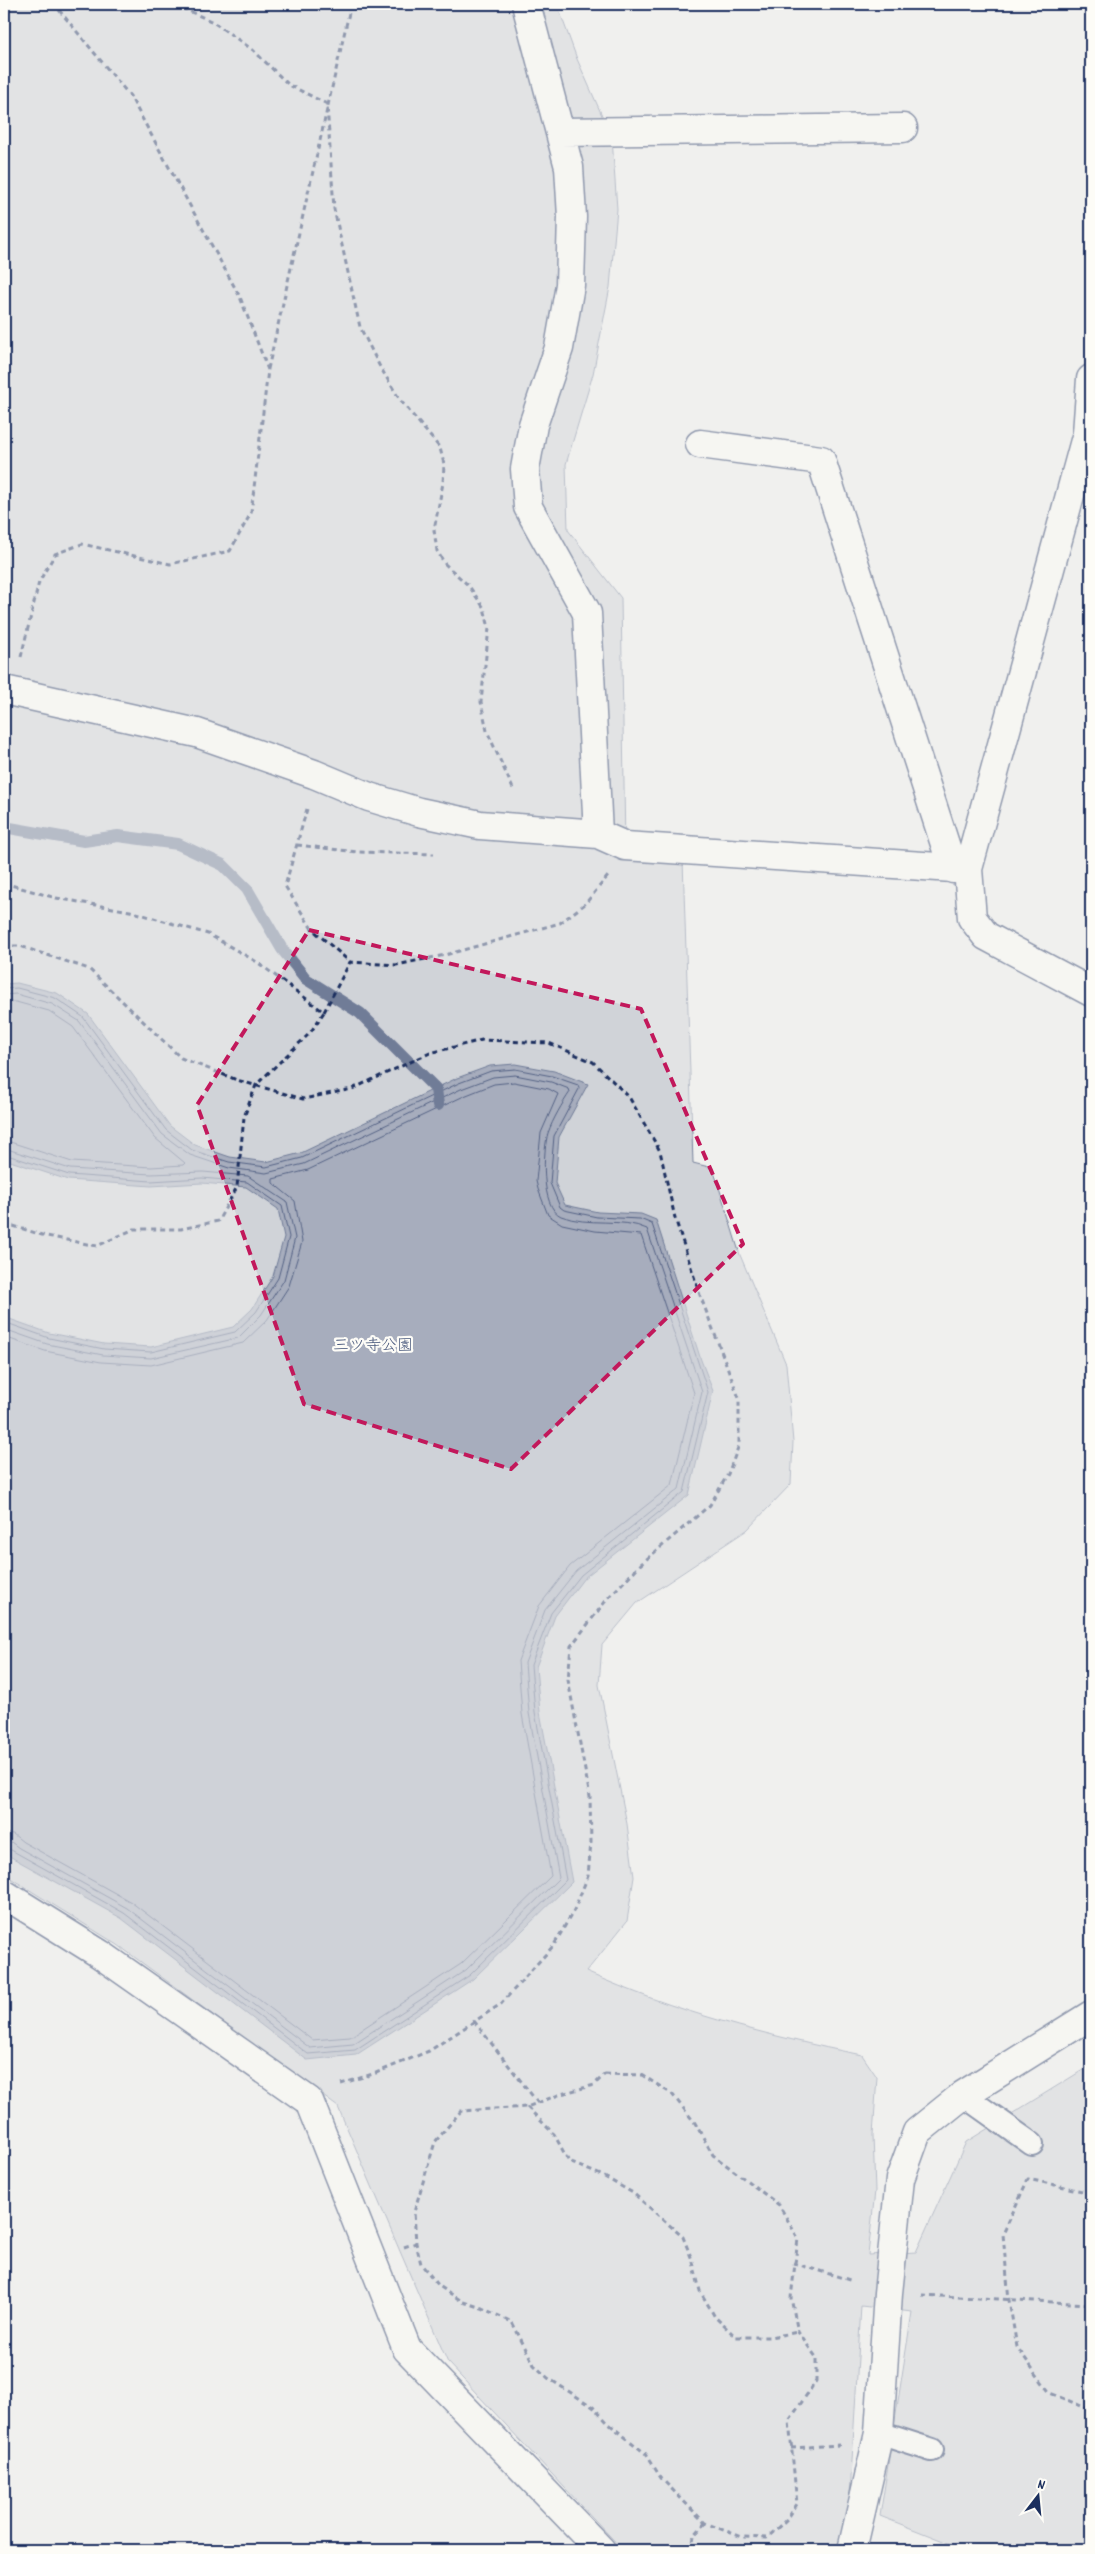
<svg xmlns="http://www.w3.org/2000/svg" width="1095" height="2554" viewBox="0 0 1095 2554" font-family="Dekko,'Klee One',sans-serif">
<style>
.green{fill:#d0d3d8;stroke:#76819b}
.water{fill:#a7adbd;stroke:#6f7b97}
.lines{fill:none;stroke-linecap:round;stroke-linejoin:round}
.shore{stroke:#536184;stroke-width:1}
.stream{stroke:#6f7b97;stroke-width:12}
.lane-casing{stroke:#1b2f5e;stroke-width:26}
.street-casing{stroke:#1b2f5e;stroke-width:31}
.path{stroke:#1b2f5e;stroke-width:3;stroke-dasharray:5 4;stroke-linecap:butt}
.lane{stroke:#fdfcf7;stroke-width:22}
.street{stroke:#fdfcf7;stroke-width:28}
.marked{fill:none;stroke:#c2185b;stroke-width:4;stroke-dasharray:10 6;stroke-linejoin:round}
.labels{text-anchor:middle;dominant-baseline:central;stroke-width:4.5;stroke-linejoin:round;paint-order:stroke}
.park-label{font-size:16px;fill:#48587c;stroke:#fdfcf7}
</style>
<rect width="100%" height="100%" fill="#f0f0ee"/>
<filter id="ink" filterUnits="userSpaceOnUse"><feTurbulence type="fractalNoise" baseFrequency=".02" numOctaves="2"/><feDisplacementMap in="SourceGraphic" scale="10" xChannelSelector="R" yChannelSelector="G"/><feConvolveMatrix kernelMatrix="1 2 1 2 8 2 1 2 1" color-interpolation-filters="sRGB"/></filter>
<g filter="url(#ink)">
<path class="green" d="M4 4H557L577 59 612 138 617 209 610 287 593 374 566 464 568 530 621 598 625 846 683 860 693 1163 713 1168 740 1255 786 1364 793 1442 791 1484 747 1530 637 1603 602 1645 599 1685 627 1824 634 1877 627 1921 586 1972C674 2011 767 2036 862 2055L877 2077 873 2135 875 2191 868 2255 916 2252 966 2142 1091 2065V2550H966L880 2516 912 2312 861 2306 848 2529 840 2550H623L448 2363 338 2107 118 1945 4 1874Z"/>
<path class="water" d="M17 983 57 993 88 1014 170 1126 195 1145 230 1157 266 1162 301 1153 457 1078 490 1066 515 1064 554 1071 588 1084 559 1137 555 1183 565 1205 598 1212 641 1214 656 1220 701 1360 713 1391 689 1495 584 1578 555 1616 536 1667 540 1712 572 1882 473 1979 356 2055 307 2060 121 1918 11 1857 4 1850V1317L49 1333 104 1344 151 1347 233 1327 252 1309 273 1276 284 1237 278 1209 246 1187 202 1183 151 1186 68 1180 4 1159V984Z"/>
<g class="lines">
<path class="shore" d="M4 989 17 988 55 998 83 1017 166 1130 192 1150 229 1162 266 1167 302 1158 459 1083 491 1071 515 1069 552 1076 578 1085 579 1089 554 1136 550 1183 560 1207 564 1210 597 1217 640 1219 652 1224 708 1392 684 1492 581 1575 551 1613 531 1665 535 1712 566 1880 470 1975 355 2050 308 2054 124 1913 4 1846
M4 995 16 994 52 1004 79 1021 162 1134 190 1155 229 1168 266 1173 304 1164 461 1089 493 1077 515 1075 551 1082 569 1089 570 1092C562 1104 553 1119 548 1133 543 1150 540 1207 561 1216 588 1227 622 1217 647 1229L702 1392 679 1489 576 1571 545 1610 525 1663 529 1713 559 1878 466 1970 353 2044 310 2048 127 1908 19 1848 11 1842 4 1840
M4 1002H16L49 1011 73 1027 155 1138 185 1163 183 1165 151 1167 72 1162 4 1140
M4 1148 70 1169 151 1174 203 1172 248 1176 287 1202 295 1238 284 1280 261 1315 238 1338 151 1358 103 1355 47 1344 4 1329
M4 1154 69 1175 151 1181 202 1178 247 1182 282 1206 289 1237 278 1278 256 1312 235 1332 151 1352 104 1349 49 1338 4 1322
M4 1337 45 1351 101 1362 151 1365 243 1343 267 1320 289 1286 302 1242 295 1201 273 1183V1179L308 1170 464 1096 494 1084 514 1082 549 1089 558 1094 541 1133 536 1181 538 1189 548 1215 562 1224 595 1231 641 1235 694 1393 672 1485 570 1566 539 1606 518 1661 522 1714 551 1876 461 1964 350 2037 312 2040 131 1902 23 1842 13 1834 4 1833"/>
<path class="stream" d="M4 827 84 841 118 836 178 844 223 865 247 889 282 949 306 979 360 1013 436 1089 438 1105"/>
<defs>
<path id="lane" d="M963 2095 1032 2144
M879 2433 932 2450"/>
<path id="street" d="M526 4 569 167 572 217 570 285 559 348 533 425 525 469 528 507 587 613 598 834
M560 132 903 128
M1091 379 1087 433 968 869 972 918 986 936 1091 992
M700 444 821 460 953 869
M4 690 197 733 314 774 369 797 419 812 480 825 598 834 625 846 968 869
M4 1894 100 1954 309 2101 407 2349 601 2550
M852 2550 879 2433 888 2293 900 2179 917 2132 963 2095 1091 2015"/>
</defs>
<use href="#lane" class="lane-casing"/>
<use href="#street" class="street-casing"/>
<path class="path" d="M174 4 213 22 253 50 289 85 327 104 334 209 360 327 379 365 400 400 440 448 444 464 443 483 434 530 437 551 445 564 469 586 484 608 489 628 481 702 487 731 514 791
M268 369 351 4
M21 657 39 582 55 554 82 544 170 564 230 551 251 513 268 370 240 297 130 96 54 4
M307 809 285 886 312 929 350 962 396 965 445 955 560 923 585 904 608 876
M297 845 357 852 434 854
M4 883 56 898 130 911 208 934 257 962 324 1012 310 1033 256 1085 244 1117 237 1187 218 1221 181 1229H134L97 1246 42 1235 4 1223
M4 946H20L89 969 181 1058 237 1080 303 1099 352 1089 430 1053 482 1040 549 1043 593 1062 629 1097 660 1151 675 1218 700 1295 739 1398V1445L728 1474 710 1505 641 1564 608 1598 571 1646 568 1680 590 1797 591 1842 588 1876 574 1910 554 1945 501 2004 429 2051 376 2073 341 2084
M324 1012 350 962
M474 2021 538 2103
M605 2074 642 2075 672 2094 695 2123 713 2155 779 2205 798 2238 791 2298 798 2332 816 2357V2381L789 2421 797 2504 788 2518 767 2538 742 2537 705 2523 661 2478 646 2454 609 2424 593 2407 548 2378 534 2365 512 2322 482 2308 463 2302 439 2286 421 2264 416 2243 414 2212 435 2142 461 2111 527 2107 561 2094 594 2085Z
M527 2107 554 2134 569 2162 601 2175 633 2193 683 2237 693 2262 700 2291 715 2317 736 2337H770L798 2332
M1091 2193 1028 2179 1003 2234 1009 2300 1017 2347 1050 2393 1091 2410
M404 2247 416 2243
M793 2263 853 2281
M922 2295 1091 2304
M791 2448 840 2445
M692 2550 694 2536 705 2523"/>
<use href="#lane" class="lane"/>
<use href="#street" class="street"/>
</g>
</g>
<path d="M0 0H1095V2554H0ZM309 930 641 1009 743 1244 511 1469 304 1404 197 1105Z" fill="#f0f0ee" fill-opacity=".55" fill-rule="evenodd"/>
<path class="marked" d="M309 930 641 1009 743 1244 511 1469 304 1404 197 1105Z"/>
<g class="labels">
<g class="park-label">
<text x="373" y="1346">三ツ寺公園</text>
</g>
</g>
<rect width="1095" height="2554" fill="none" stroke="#fdfcf7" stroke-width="20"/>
<rect x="10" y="10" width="1075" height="2534" fill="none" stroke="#1b2f5e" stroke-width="2" filter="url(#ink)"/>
<g transform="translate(1038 2496) rotate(16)" stroke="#fdfcf7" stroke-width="4" paint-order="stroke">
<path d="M0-4L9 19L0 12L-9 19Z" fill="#1b2f5e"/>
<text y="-8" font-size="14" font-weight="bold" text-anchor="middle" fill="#1b2f5e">N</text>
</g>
</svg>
